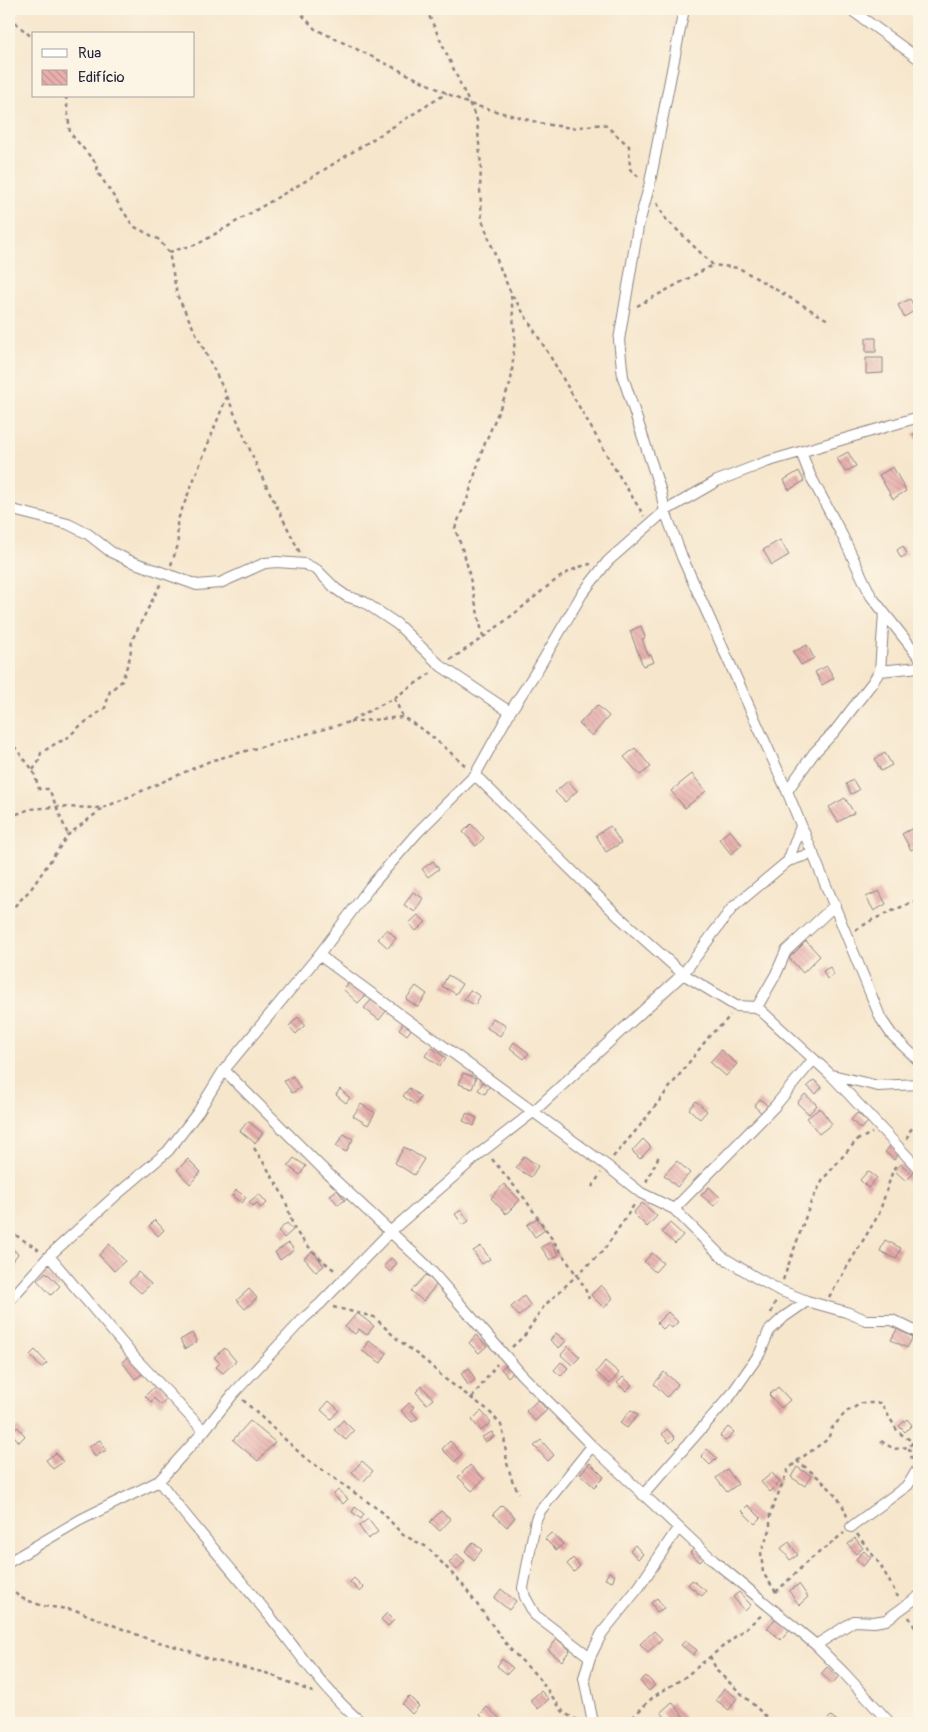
<svg xmlns="http://www.w3.org/2000/svg" width="928" height="1732" viewBox="0 0 928 1732" font-family="Pangolin,sans-serif">
<style>
.building{fill:url(#building-back-hatch)}
.lines{fill:none;stroke-linecap:round;stroke-linejoin:round}
.street-casing{stroke:#8c8484;stroke-width:12}
.path{stroke:#8c8484;stroke-width:2.5;stroke-dasharray:4 4;stroke-linecap:butt}
.street{stroke:#fff;stroke-width:10}
</style>
<defs>
<pattern id="building-back-hatch" width="6" height="6" patternUnits="userSpaceOnUse" patternTransform="scale(1.25)"><rect width="6" height="6" fill="#e7aeac"/><path d="M-1 5l2 2M0 0l6 6M5-1l2 2" fill="none" stroke="#c69595"/></pattern>
</defs>
<rect width="100%" height="100%" fill="#fcf5e5"/>
<filter id="ink" filterUnits="userSpaceOnUse"><feTurbulence type="fractalNoise" baseFrequency=".02" numOctaves="2"/><feDisplacementMap in="SourceGraphic" scale="10" xChannelSelector="R" yChannelSelector="G"/><feConvolveMatrix kernelMatrix="1 2 1 2 8 2 1 2 1" color-interpolation-filters="sRGB"/></filter>
<filter id="wash" filterUnits="userSpaceOnUse"><feTurbulence type="fractalNoise" baseFrequency=".0096" numOctaves="4" result="noise"/><feDisplacementMap in="SourceGraphic" scale="20" xChannelSelector="R" yChannelSelector="G"/><feGaussianBlur stdDeviation="1.12" result="paint"/><feColorMatrix in="noise" values="0 0 0 0 0 0 0 0 0 0 0 0 0 0 0 0 0 1.4 0 .05"/><feComposite in="paint" operator="in"/></filter>
<g filter="url(#wash)">
<rect width="100%" height="100%" fill="#f6e6cc"/>
<g id="blocks">
<path class="building" d="M910 299 916 310 904 317 898 305Z
M866 338H876V352H866Z
M866 358H883V373L866 374Z
M919 430V439L917 441 913 434Z
M848 452 856 466 845 472 837 458Z
M893 467 906 491 893 499 879 475Z
M799 471 804 481 789 490 784 480Z
M780 540 789 555 772 565 763 550Z
M903 546 907 554 901 558 897 550Z
M641 626 645 638 642 639 648 655H651L654 662 643 666 630 631Z
M807 645 814 658 801 665 793 652Z
M827 666 834 678 822 685 815 672Z
M597 705 609 716 592 736 579 724Z
M635 748 651 767 640 775 624 757Z
M885 753 892 765 881 771 875 759Z
M692 774 706 791 685 808 671 791Z
M853 780 859 790 851 794 846 784Z
M568 781 577 791 565 802 555 792Z
M845 798 854 813 838 822 829 807Z
M471 824 484 838 476 846 463 832Z
M610 826 621 843 606 852 596 835Z
M913 828 919 839V845L911 850 902 834Z
M730 830 742 845 731 854 719 839Z
M433 861 439 869 428 877 422 869Z
M879 891 886 904 874 911 866 897Z
M413 892 423 898 415 912 404 905Z
M418 915 426 922 416 931 409 923Z
M387 929 396 938 388 948 378 939Z
M806 941 820 956 803 973 789 958Z
M830 967 834 975 827 979 823 971Z
M448 975 462 984 456 994 442 986Z
M353 979 368 993 358 1003 343 989Z
M416 986 427 994 418 1007 406 999Z
M470 990 480 996 475 1005 464 999Z
M373 998 387 1010 379 1020 364 1008Z
M298 1017 305 1025 296 1034 289 1026Z
M493 1018 506 1026 500 1036 487 1028Z
M404 1022 412 1028 407 1035 399 1029Z
M514 1042 529 1053 524 1059 510 1048Z
M431 1047 446 1058 440 1066 425 1056Z
M721 1050 737 1064 726 1076 710 1062Z
M463 1073 476 1078 472 1089 459 1084Z
M293 1076 300 1088 292 1093 284 1081Z
M814 1080 822 1087 816 1094 807 1086Z
M483 1082 490 1085 485 1094 478 1090Z
M409 1088 421 1097 415 1105 403 1096Z
M340 1089 350 1098 346 1103 336 1095Z
M805 1094 817 1105 809 1114 797 1103Z
M760 1099 769 1107 763 1114 754 1106Z
M696 1101 707 1111 700 1119 689 1109Z
M361 1104 375 1113 368 1125 353 1116Z
M820 1108 832 1124 819 1134 807 1118Z
M467 1113 477 1118 474 1126 463 1121Z
M857 1113 868 1122 861 1129 851 1120Z
M248 1121 263 1133 255 1143 240 1131Z
M344 1134 353 1139 346 1152 336 1146Z
M643 1139 651 1147 640 1159 632 1151Z
M891 1145 900 1153 894 1160 885 1152Z
M404 1147 424 1159 414 1175 395 1163Z
M524 1156 538 1166 531 1177 516 1168Z
M294 1158 306 1166 300 1175 288 1166Z
M188 1159 201 1172 190 1184 177 1170Z
M677 1161 690 1173 677 1187 664 1175Z
M901 1164 913 1174 906 1181 895 1171Z
M868 1171 877 1178 868 1188 860 1180Z
M504 1184 520 1200 506 1214 491 1198Z
M709 1187 721 1198 714 1206 701 1195Z
M236 1190 246 1197 242 1203 232 1196Z
M337 1190 345 1200 338 1205 330 1195Z
M259 1194 267 1203 260 1208 257 1203 253 1206 249 1202Z
M642 1203 657 1216 647 1227 633 1213Z
M461 1210 469 1221 463 1225 455 1214Z
M537 1218 545 1230 535 1237 527 1225Z
M155 1220 164 1230 158 1236 149 1226Z
M287 1223 293 1230 284 1238 278 1231Z
M670 1223 683 1235 675 1244 662 1232Z
M885 1240 901 1248 896 1259 880 1251Z
M551 1242 559 1255 550 1260 541 1247Z
M289 1243 294 1250 280 1260 275 1252Z
M109 1244 125 1261 114 1271 99 1255Z
M9 1246 18 1254 9 1265Z
M481 1246 490 1259 482 1264 473 1251Z
M313 1251 324 1266 316 1272 304 1258Z
M652 1253 663 1263 655 1272 644 1262Z
M391 1258 397 1263 390 1272 384 1266Z
M46 1272 60 1286 51 1295 37 1280Z
M138 1272 151 1284 141 1293 129 1282Z
M426 1275 437 1284 423 1301 411 1291Z
M601 1285 613 1298 604 1308 591 1295Z
M249 1289 257 1298 245 1309 237 1300Z
M524 1296 531 1306 519 1316 511 1307Z
M668 1312 678 1322 672 1328 668 1324 663 1329 657 1323Z
M357 1313 374 1326 367 1335 359 1329 355 1334 345 1327Z
M897 1329 913 1337 907 1348 891 1340Z
M192 1333 197 1342 185 1349 180 1340Z
M556 1333 566 1341 559 1348 550 1340Z
M476 1335 487 1346 479 1353 469 1343Z
M368 1341 387 1353 381 1363 362 1351Z
M568 1346 580 1357 572 1365 561 1355Z
M225 1348 236 1361 223 1373 216 1367 220 1363 214 1357Z
M35 1350 47 1363 41 1368 30 1355Z
M131 1354 145 1372 135 1379 122 1362Z
M605 1361 619 1373 610 1384 596 1372Z
M561 1362 568 1368 561 1376 554 1370Z
M507 1364 513 1372 508 1377 501 1369Z
M469 1368 475 1380 468 1385 461 1373Z
M664 1372 678 1384 667 1397 654 1384Z
M623 1377 632 1385 626 1391 617 1383Z
M158 1383 170 1396 161 1405 154 1398 151 1402 145 1396Z
M422 1386 433 1399 427 1404 416 1392Z
M778 1387 790 1400 781 1408 769 1395Z
M538 1400 547 1410 535 1421 526 1411Z
M329 1401 339 1410 331 1419 321 1410Z
M409 1403 414 1407 411 1410 418 1418 412 1422 401 1411Z
M631 1410 638 1415 627 1428 620 1423Z
M481 1411 491 1422 481 1431 472 1420Z
M907 1419 912 1425 905 1432 899 1426Z
M343 1420 354 1431 346 1440 334 1430Z
M250 1421 275 1442 258 1461 233 1440Z
M18 1427 25 1436 19 1442 11 1432Z
M728 1427 734 1432 726 1441 720 1436Z
M667 1429 675 1438 670 1443 662 1434Z
M492 1432 494 1437 485 1442 482 1437Z
M100 1440 106 1450 95 1457 89 1446Z
M541 1440 554 1455 548 1461 534 1446Z
M450 1441 462 1454 455 1462 442 1449Z
M707 1449 717 1458 710 1465 701 1456Z
M56 1453 63 1462 53 1469 46 1460Z
M362 1461 373 1471 363 1482 352 1472Z
M590 1463 604 1477 594 1487 580 1474Z
M470 1465 484 1479 472 1491 458 1477Z
M797 1467 811 1476 805 1486 791 1477Z
M727 1469 738 1484 727 1492 716 1478Z
M772 1473 780 1482 770 1492 761 1482Z
M338 1490 348 1499 343 1504 333 1495Z
M502 1505 515 1517 507 1527 493 1514Z
M748 1505 761 1518 755 1524 742 1511Z
M355 1507 364 1514 361 1519 352 1512Z
M441 1511 451 1519 440 1531 430 1522Z
M368 1519 378 1532 368 1539 359 1526Z
M551 1533 563 1544 556 1550 545 1539Z
M855 1538 863 1548 856 1554 848 1544Z
M473 1542 482 1550 474 1560 465 1551Z
M789 1542 798 1555 790 1560 781 1548Z
M635 1545 643 1554 638 1559 630 1550Z
M695 1547 706 1556 700 1562 690 1553Z
M864 1551 871 1558 863 1566 856 1559Z
M457 1554 465 1561 457 1570 449 1563Z
M573 1558 580 1566 574 1572 567 1564Z
M609 1572 615 1575 612 1582 605 1579Z
M354 1578 364 1588 360 1592 350 1582Z
M692 1580 706 1591 702 1596 688 1585Z
M799 1584 808 1597 799 1605 789 1591Z
M501 1589 516 1601 509 1610 494 1598Z
M739 1592 751 1605 745 1611 733 1597Z
M657 1598 664 1608 657 1612 651 1603Z
M387 1613 394 1620 388 1626 381 1619Z
M776 1618 790 1630 781 1640 767 1628Z
M654 1631 662 1639 648 1652 640 1644Z
M557 1639 570 1650 562 1661 548 1650Z
M685 1641 697 1650 693 1655 681 1645Z
M502 1659 513 1668 507 1674 497 1666Z
M827 1667 838 1677 832 1684 821 1674Z
M646 1676 655 1685 649 1691 640 1681Z
M724 1688 737 1698 729 1710 716 1700Z
M541 1691 549 1699 538 1709 530 1700Z
M409 1696 419 1706 412 1714 402 1704Z
M672 1702 685 1718 679 1723H670L661 1712Z
M487 1707 499 1718 494 1723H488L480 1715Z
M831 1716 840 1723H824Z"/>
</g>
</g>
<g filter="url(#ink)">
<use href="#blocks" fill-opacity="0" stroke="#8c8484" stroke-width="1"/>
<g class="lines">
<defs>
<path id="street" d="M684 9 649 187 638 227 619 340 623 377 661 492 665 511 682 557 787 791 881 1019 892 1035 919 1061
M850 9 919 59
M801 452 810 475 842 535 871 596 919 657
M9 509 68 524 88 534 111 552 130 561 197 585 220 583 265 563 277 562 305 564 317 570 336 589 346 596 364 602 397 624 441 666 510 712
M880 671 919 667
M475 775 618 916 683 974 736 1006 757 1007 831 1075 919 1169
M787 791 814 753 835 731 872 683 880 671 884 613
M788 861 801 826
M319 955 606 1165 641 1193 674 1209 721 1256 755 1277 779 1290 807 1301 846 1312 866 1320H892L919 1333
M757 1007 776 974 786 951 835 905
M224 1070 322 1168 427 1266 521 1374 592 1446 714 1561 816 1645 844 1673 890 1723
M832 1075 878 1086 919 1084
M674 1209 775 1106 813 1060
M49 1256 135 1358 204 1431
M9 1301 49 1256 114 1197 168 1151 198 1112 224 1070 319 955 370 887 417 833 475 775 510 712 539 667 582 594 608 561 665 511 717 481 766 462 919 417
M159 1481C193 1527 232 1569 268 1614 298 1651 325 1692 362 1723
M643 1495 731 1395 760 1353 769 1331 784 1317 807 1301
M851 1527 908 1485 917 1470H919
M9 1562 80 1520 159 1481 204 1431 234 1393 304 1318 320 1304 391 1231 484 1150 533 1112 683 974 732 908 788 861 813 853
M816 1645 854 1621 874 1622 886 1620 919 1596
M590 1657 535 1615 525 1597 523 1588 536 1519 540 1511 592 1446
M593 1723 584 1678 590 1657 602 1633 639 1587 678 1528"/>
</defs>
<use href="#street" class="street-casing"/>
<path class="path" d="M297 9 315 29 469 104 544 124 572 128 604 124 629 146 630 169 640 178
M426 9 477 120 481 167 480 189 482 220 502 273 511 293 550 356 615 469 644 516
M9 17C18 24 24 32 34 38
M66 96 70 133 95 162 99 174 133 226 158 239 169 252 177 295 227 396 259 471 300 553
M657 203 665 218 713 265 739 268 828 320
M169 252 198 244 314 176 447 93
M637 306 713 265
M171 565 178 545 177 522 227 396
M483 637 466 560 455 528 468 497 483 448 511 382 515 338 511 294
M450 660C474 644 498 627 520 609 542 592 563 569 591 564
M394 698 403 717
M350 722 403 717 429 734 467 767
M9 740 33 770 39 789H49L68 835
M33 770 38 763 41 753 58 742 65 740 80 726 105 708 110 691 122 681 130 657 132 640 161 583
M9 817 30 809 55 807 103 808 210 761 346 723 394 698 431 673
M9 912 31 889 68 835 102 809
M856 930 872 920 919 899
M907 1139 909 1132 919 1120
M254 1148C265 1165 276 1181 284 1198 289 1208 290 1219 294 1228 302 1242 324 1263 337 1272
M613 1157 639 1127 711 1034 724 1023 730 1015
M492 1159 525 1199 584 1286 589 1299
M646 1182 660 1154
M592 1187 601 1173
M9 1231 39 1250
M783 1280 811 1202 824 1178 857 1140 872 1133
M829 1297 879 1214 893 1170 898 1162
M333 1307 374 1317 396 1338 428 1363 445 1379 488 1410 501 1425 504 1436 507 1463 512 1480 519 1493
M771 1313 776 1300
M512 1347 525 1335 544 1306 604 1250 636 1202
M472 1398 497 1364
M243 1400 304 1457 382 1512 403 1535 427 1547 462 1584 510 1649 538 1677 564 1713 581 1722
M881 1441 894 1449 909 1447 913 1442 919 1439
M909 1448 912 1459
M797 1461 828 1439 832 1428 846 1412 862 1403H881L898 1432 913 1442
M857 1534 881 1566 898 1597
M9 1588 21 1598 43 1606 75 1610 148 1639 184 1649 212 1660 266 1673 315 1693
M776 1592 763 1573 761 1552 770 1530V1514L788 1470 797 1461C815 1474 842 1495 847 1517
M776 1592 807 1562 844 1533
M909 1617 919 1635
M710 1656 717 1671 773 1723
M627 1723 653 1697 685 1677 762 1615"/>
<use href="#street" class="street"/>
</g>
</g>
<rect width="928" height="1732" fill="none" stroke="#fcf5e5" stroke-width="30"/>
<rect x="32" y="32" width="162" height="65" fill="#fcf5e5" stroke="#a5a1a1"/>
<rect x="42" y="49" width="25" height="8" fill="#ffffff" stroke="#a5a1a1"/>
<text x="78" y="58" font-size="15" fill="#22223b">Rua</text>
<rect x="42" y="70" width="25" height="15" fill="url(#building-back-hatch)" stroke="#a5a1a1"/>
<text x="78" y="82" font-size="15" fill="#22223b">Edifício</text>
</svg>
